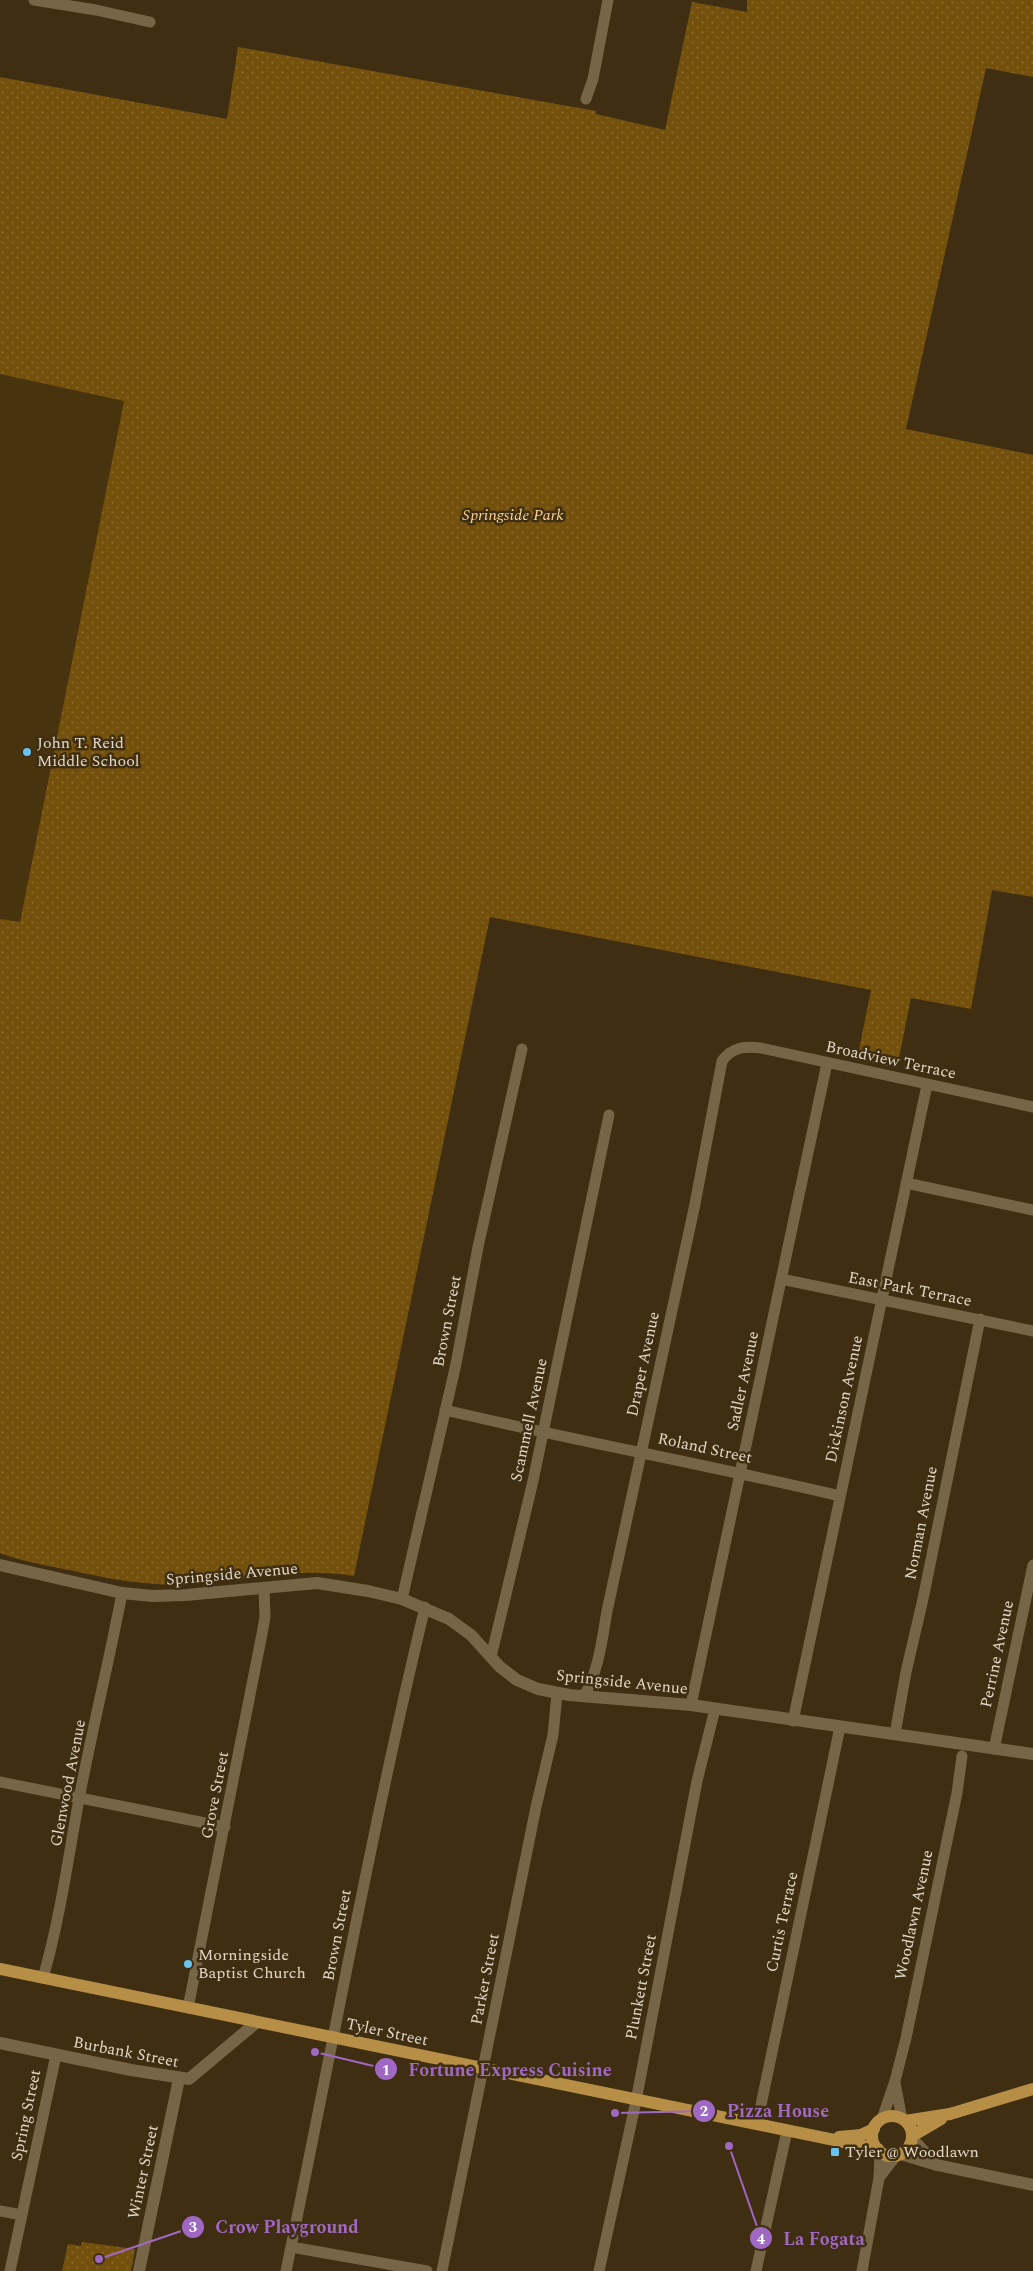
<svg xmlns="http://www.w3.org/2000/svg" width="1033" height="2271" viewBox="0 0 1033 2271" font-family="Spectral,serif">
<style>
.built{fill:#47330d}
.park{fill:url(#park-dots)}
.lines{fill:none;stroke-linecap:round;stroke-linejoin:round}
.street{stroke:#776547;stroke-width:11}
.secondary{stroke:#776547;stroke-width:12}
.primary{stroke:#b78e46;stroke-width:12}
.poi-dot{fill:#69c3f1;stroke:#3f2e11;stroke-width:2}
.labels{text-anchor:middle;dominant-baseline:central;stroke-width:5;stroke-linejoin:round;paint-order:stroke}
.park-label{font-size:16px;font-style:italic;fill:#fbd596;stroke:#3f2e11}
.poi-label{font-size:16px;fill:#e2d8c7;stroke:#3f2e11;text-anchor:start}
.street-label{font-size:16px;fill:#e2d8c7;stroke:#3f2e11}
.leader{fill:none;stroke:#9f68c2;stroke-width:2}
.callout-dot{fill:#9f68c2;stroke:#3f2e11;stroke-width:2}
.mark-label{font-size:15px;text-anchor:middle;font-weight:bold;fill:#fff}
.callout-label{font-size:18px;text-anchor:middle;font-weight:bold;fill:#9f68c2;stroke:#3f2e11;stroke-width:5;stroke-linejoin:round;paint-order:stroke}
</style>
<defs>
<pattern id="park-dots" width="8" height="8" patternUnits="userSpaceOnUse" patternTransform="scale(1.25)"><rect width="8" height="8" fill="#73510d"/><path d="M2 2h.1M6 6h.1" fill="none" stroke="#87692f" stroke-width="1.8" stroke-linecap="round"/></pattern>
</defs>
<rect width="100%" height="100%" fill="#3f2e11"/>
<path class="built" d="M0 374 124 400 20 923 0 919Z"/>
<path class="park" d="M747 0H1033V77L986 68 906 429 1033 455V897L992 890 971 1009 911 998 897 1068 857 1060 871 990 490 917 354 1576C300 1567 249 1579 195 1584 154 1587 114 1580 74 1571 49 1566 24 1562 0 1553V919L20 922 124 401 0 374V77L227 119 238 47 596 111V114L665 130 692 2 747 12Z
M82 2242 135 2249 131 2271H62L68 2244 81 2246Z"/>
<g class="lines">
<path class="street" d="M34 0 96 10 150 22
M586 99 593 79 608 0
M906 1183 1033 1210
M781 1279 1033 1331
M445 1410C576 1441 709 1465 840 1496
M402 1599 456 1364 478 1247 522 1049
M491 1657 533 1481 609 1115
M584 1696C599 1670 602 1640 607 1611L695 1204 722 1061C732 1047 745 1046 761 1048L1033 1107
M691 1705 827 1063
M793 1721 927 1085
M895 1734 906 1672 923 1599 980 1319
M994 1749 1033 1565
M0 1782 225 1827
M43 1978C60 1919 68 1859 79 1799 92 1730 109 1662 122 1593
M188 2008 262 1634 265 1617 264 1588
M895 2083 902 2119
M882 2119 895 2081 906 2038 957 1793 962 1756
M757 2124 840 1727
M879 2178 896 2156
M0 2211 22 2215
M291 2247 427 2271
M10 2271 56 2055
M286 2271C332 2050 372 1827 425 1607
M442 2271 536 1807 553 1735 557 1694
M599 2271 636 2101 697 1781 715 1709
M756 2271 787 2131
M862 2271 879 2178 880 2153"/>
<path class="secondary" d="M0 1565 122 1593 153 1596 186 1595 317 1583 368 1591 402 1599 449 1619 471 1635 500 1667 517 1680 538 1689 569 1695 691 1705 1033 1754
M0 2043 131 2070 189 2079 257 2022
M912 2139 937 2165
M901 2154 937 2165 1033 2185
M139 2271 179 2079"/>
<path class="primary" d="M0 1969 878 2149
M872 2136a20 20 0 1 1 40 0a20 20 0 1 1-40 0Z
M905 2121 950 2114 1033 2089
M912 2136 941 2119
M839 2137 861 2135 874 2129"/>
</g>
<g class="poi-dot">
<circle cx="27" cy="752" r="5"/>
<circle cx="188" cy="1964" r="5"/>
<rect x="830" y="2147" width="10" height="10" rx="2.5"/>
</g>
<g class="labels">
<g class="park-label">
<text x="513" y="515">Springside Park</text>
</g>
<g class="poi-label">
<text x="37" y="743">John T. Reid<tspan x="37" dy="18">Middle School</tspan></text>
<text x="198" y="1955">Morningside<tspan x="198" dy="18">Baptist Church</tspan></text>
<text x="845" y="2152">Tyler @ Woodlawn</text>
</g>
<g class="street-label">
<text transform="translate(891 1060) rotate(12)">Broadview Terrace</text>
<text transform="translate(910 1289) rotate(11)">East Park Terrace</text>
<text transform="translate(447 1321) rotate(-79)">Brown Street</text>
<text transform="translate(643 1364) rotate(-78)">Draper Avenue</text>
<text transform="translate(743 1381) rotate(-78)">Sadler Avenue</text>
<text transform="translate(844 1399) rotate(-78)">Dickinson Avenue</text>
<text transform="translate(529 1420) rotate(-78)">Scammell Avenue</text>
<text transform="translate(705 1448) rotate(12)">Roland Street</text>
<text transform="translate(921 1523) rotate(-79)">Norman Avenue</text>
<text transform="translate(232 1574) rotate(-5)">Springside Avenue</text>
<text transform="translate(997 1654) rotate(-78)">Perrine Avenue</text>
<text transform="translate(622 1682) rotate(6)">Springside Avenue</text>
<text transform="translate(68 1783) rotate(-79)">Glenwood Avenue</text>
<text transform="translate(215 1795) rotate(-79)">Grove Street</text>
<text transform="translate(914 1915) rotate(-78)">Woodlawn Avenue</text>
<text transform="translate(782 1922) rotate(-78)">Curtis Terrace</text>
<text transform="translate(337 1935) rotate(-79)">Brown Street</text>
<text transform="translate(485 1979) rotate(-79)">Parker Street</text>
<text transform="translate(641 1987) rotate(-79)">Plunkett Street</text>
<text transform="translate(387 2032) rotate(12)">Tyler Street</text>
<text transform="translate(126 2052) rotate(11)">Burbank Street</text>
<text transform="translate(26 2115) rotate(-78)">Spring Street</text>
<text transform="translate(143 2172) rotate(-78)">Winter Street</text>
</g>
</g>
<path class="leader" d="M315 2052L386 2069M615 2113L704 2111M99 2259L193 2227M729 2146L761 2238"/>
<g class="callout-dot">
<circle cx="315" cy="2052" r="5"/>
<circle cx="615" cy="2113" r="5"/>
<circle cx="99" cy="2259" r="5"/>
<circle cx="729" cy="2146" r="5"/>
<circle cx="386" cy="2069" r="12"/>
<circle cx="704" cy="2111" r="12"/>
<circle cx="193" cy="2227" r="12"/>
<circle cx="761" cy="2238" r="12"/>
</g>
<g class="mark-label">
<text x="386" y="2075">1</text>
<text x="704" y="2116">2</text>
<text x="193" y="2232">3</text>
<text x="761" y="2244">4</text>
</g>
<g class="callout-label">
<text x="510" y="2076">Fortune Express Cuisine</text>
<text x="778" y="2117">Pizza House</text>
<text x="287" y="2233">Crow Playground</text>
<text x="824" y="2245">La Fogata</text>
</g>
</svg>
